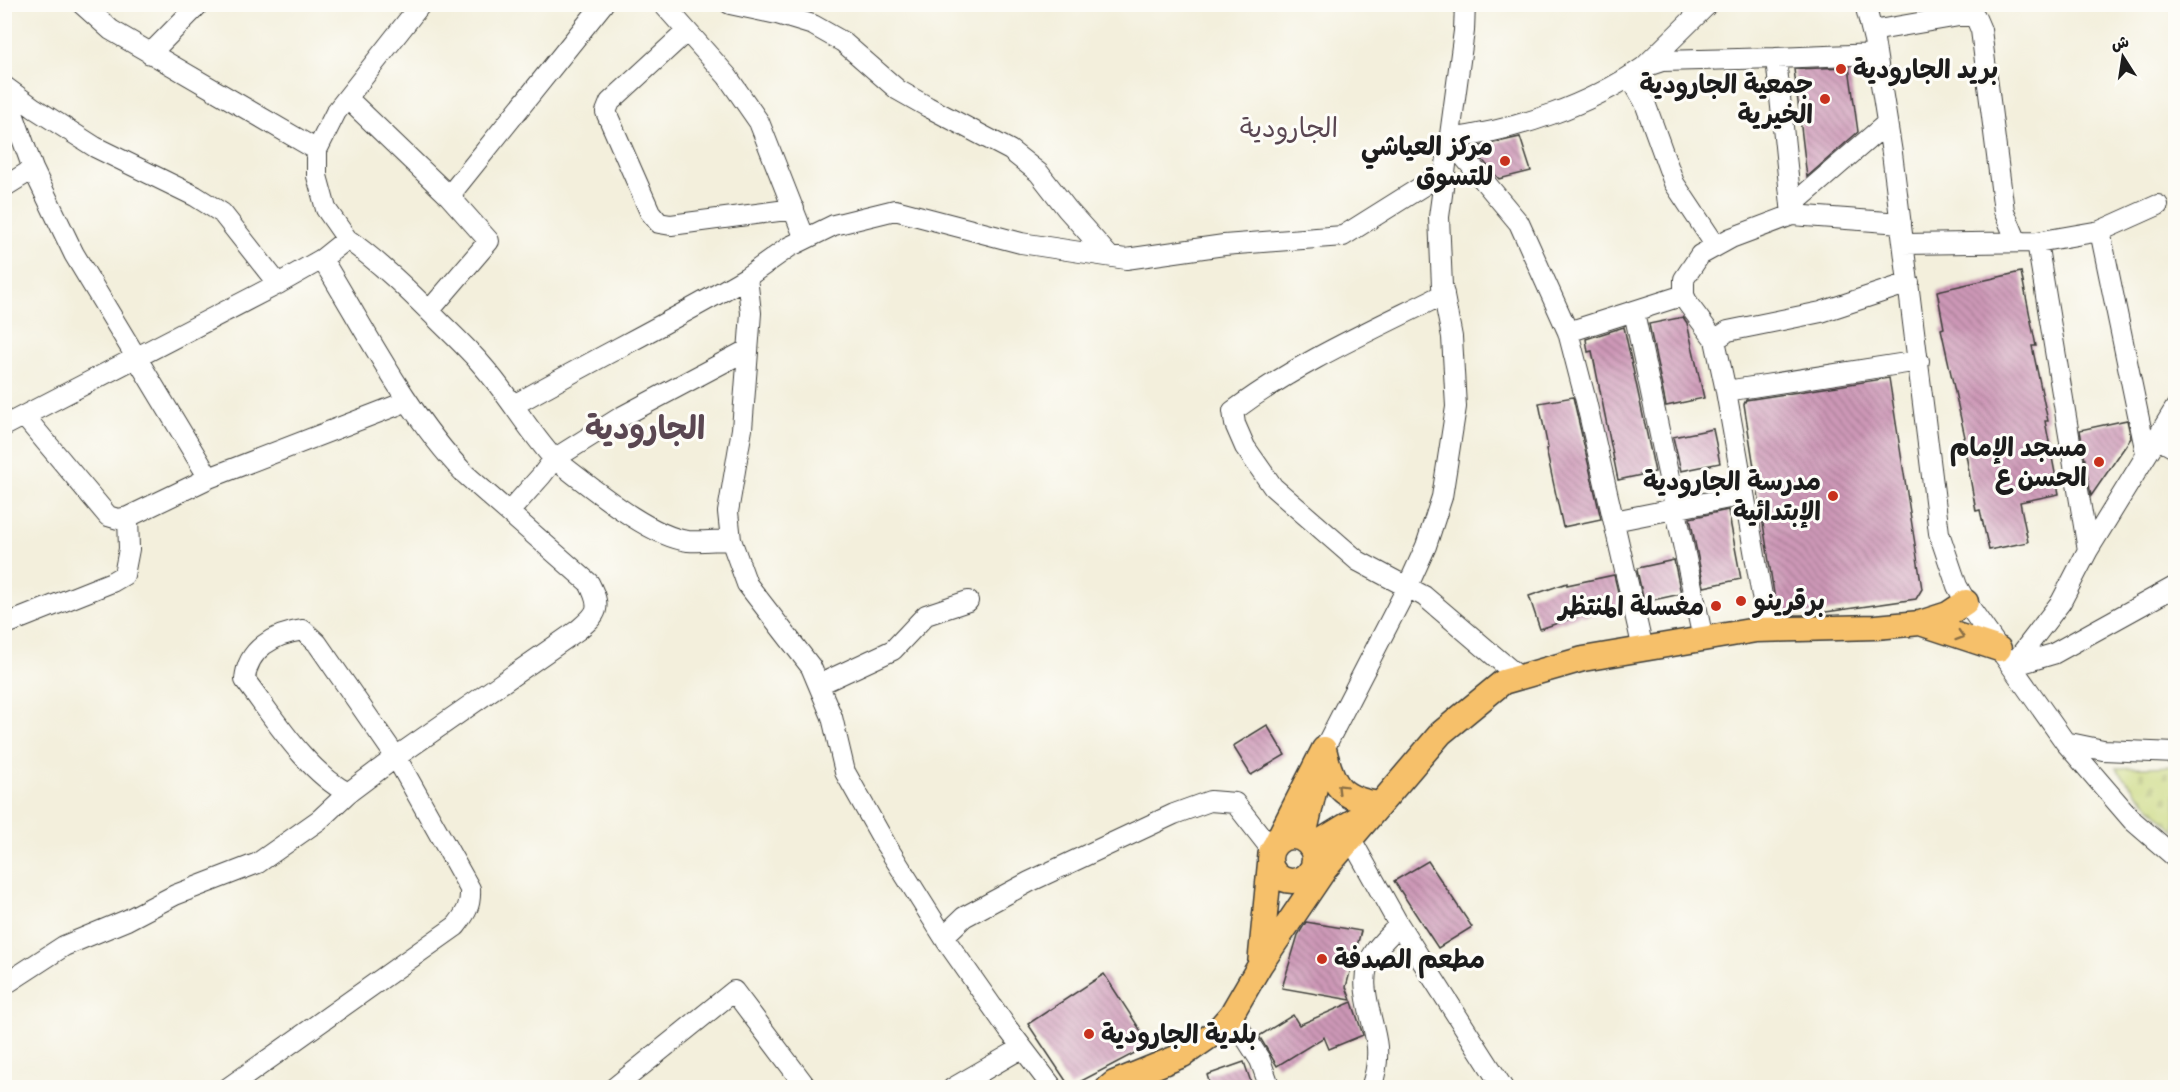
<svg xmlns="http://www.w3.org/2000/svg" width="2180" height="1092" viewBox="0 0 2180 1092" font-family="Caveat,'Playpen Sans Arabic',sans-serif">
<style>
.cemetery{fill:url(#cemetery-stones);stroke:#71784a;stroke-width:1.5}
.building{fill:url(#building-back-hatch)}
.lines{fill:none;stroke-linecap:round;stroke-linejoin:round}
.minor-casing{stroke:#3c3c39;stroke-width:22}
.major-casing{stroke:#3c3c39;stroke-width:27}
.minor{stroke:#fff;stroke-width:20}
.major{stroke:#f6c06b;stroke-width:24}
.oneway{stroke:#896e44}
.poi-dot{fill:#c8321e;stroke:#fdfcf7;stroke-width:2}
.labels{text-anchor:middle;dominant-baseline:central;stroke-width:6;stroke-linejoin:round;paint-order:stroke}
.poi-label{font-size:26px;font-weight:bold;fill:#1c1c1c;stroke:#fdfcf7;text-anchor:end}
.neighbourhood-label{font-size:27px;fill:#5a4752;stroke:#fdfcf7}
.district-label{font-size:32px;font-weight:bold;fill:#5a4752;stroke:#fdfcf7}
</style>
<defs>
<pattern id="cemetery-stones" width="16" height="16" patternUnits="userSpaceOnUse" patternTransform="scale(1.5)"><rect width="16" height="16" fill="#c6d577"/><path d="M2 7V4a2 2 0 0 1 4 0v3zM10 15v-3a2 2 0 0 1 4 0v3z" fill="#aab666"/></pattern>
<pattern id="building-back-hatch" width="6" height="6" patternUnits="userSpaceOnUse" patternTransform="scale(1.5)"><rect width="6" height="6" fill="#cd98b7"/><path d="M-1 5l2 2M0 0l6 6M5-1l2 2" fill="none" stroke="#a67b94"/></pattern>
</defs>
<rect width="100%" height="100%" fill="#fdfcf7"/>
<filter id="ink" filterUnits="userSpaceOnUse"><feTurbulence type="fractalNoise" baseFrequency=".0167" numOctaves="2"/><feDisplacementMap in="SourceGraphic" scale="12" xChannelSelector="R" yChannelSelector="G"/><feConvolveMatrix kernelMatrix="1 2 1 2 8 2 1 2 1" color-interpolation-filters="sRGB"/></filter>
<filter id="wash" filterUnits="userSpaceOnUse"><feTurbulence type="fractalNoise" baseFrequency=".008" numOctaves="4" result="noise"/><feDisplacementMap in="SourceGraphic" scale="24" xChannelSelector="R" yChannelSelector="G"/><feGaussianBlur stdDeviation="1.35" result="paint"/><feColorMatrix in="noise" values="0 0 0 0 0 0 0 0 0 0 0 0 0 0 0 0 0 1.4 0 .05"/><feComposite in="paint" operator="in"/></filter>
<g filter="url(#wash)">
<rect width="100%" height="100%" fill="#f3efdc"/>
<path class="cemetery" d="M2175 766H2176L2175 831 2137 793 2116 768Z"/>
<g id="blocks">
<path class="building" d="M1849 67 1858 132 1807 177 1794 69Z
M1520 137 1531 171 1499 179 1472 148Z
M2021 272 2036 346H2032L2048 421H2045L2059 494 2020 502 2028 542 1989 550 1980 510 1976 511 1963 438 1965 437 1941 329 1944 328 1937 291Z
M1683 317 1687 323 1704 398 1666 406 1649 324Z
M1624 327 1655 472 1618 480 1592 351 1588 352 1586 339Z
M1889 378 1922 589 1916 599 1805 615H1782L1777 612 1744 404 1746 400Z
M1573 397 1601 519 1563 527 1546 449 1548 448 1539 403Z
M2127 420 2131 438 2091 496 2080 430Z
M1713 429 1720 463 1681 471 1673 437Z
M1728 510 1741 579 1704 587 1690 518Z
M1674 560 1681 594 1644 602 1637 570 1638 568Z
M1614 575 1622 609 1583 617 1582 615 1540 629 1529 596 1567 583V585Z
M1267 725 1285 755 1251 775 1233 746Z
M1428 861 1472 927 1438 948 1394 881Z
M1306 922 1361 931 1346 987 1351 1000 1282 988 1298 935Z
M1104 974 1150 1045 1070 1087 1028 1024Z
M1352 1002 1363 1035 1329 1049 1324 1037 1277 1066 1259 1036 1293 1015 1299 1025Z
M1244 1062 1253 1088H1211L1207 1075Z"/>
</g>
</g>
<g filter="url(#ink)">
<use href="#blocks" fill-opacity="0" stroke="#3c3c39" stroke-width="1.5"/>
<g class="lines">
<defs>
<path id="minor" d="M82 4 111 30 317 150
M663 4 727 76 759 122 805 239
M730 4 777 14 813 25 843 42 898 90 928 107 1010 150 1039 173 1067 209 1109 256
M1708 4 1644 67 1662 61 1776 58
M1865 4 1874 40 1892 153 1939 533 1957 586 1966 602 2065 742 2133 821 2176 858
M687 31 610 102 606 112 650 212 659 223 671 225 794 209
M1872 31 1959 16H1975L1981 30 2004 211 2017 242
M150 54 199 4
M1630 76 1645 103 1674 183 1716 246
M4 86 34 108 95 147 195 196 222 213 278 284
M4 88 33 169 74 254 209 478 408 401
M347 98 449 196 603 4
M1449 139 1519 223 1568 332 1586 401 1643 649
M1449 139C1517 130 1588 106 1644 67
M4 187 33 169
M1791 206 1887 123
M1792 215 1776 58 1876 54
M2100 231 2146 453
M347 239C381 263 410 292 439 321 453 335 468 349 481 364 508 394 527 429 554 459L621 417 747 350
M2037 242 2088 550
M1904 244 2037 242 2100 231 2158 205
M1444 294C1372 330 1297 363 1233 411L1235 424 1245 447 1273 487 1358 561 1424 596 1519 677
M429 311 489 241 449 196
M1634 312 1703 639
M1568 332 1684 295
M1715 340 1688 304 1684 295V279L1700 255 1731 238 1792 215 1901 223
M1726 391 1715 340 1728 331 1821 312 1909 283
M514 405C591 361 671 322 747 277
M24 416 108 516 118 519 128 517 209 478
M4 426 278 284 322 259 347 239 326 209 317 176V150L336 112 421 4
M2157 438 2176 407
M509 512 542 475 554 459C588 484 647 536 688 541 702 542 717 540 731 540
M1614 521 1744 495
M4 625 112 582 124 575 129 549 128 517
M1768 630 1726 391 1919 361
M2012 666 2061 602 2088 550 2157 438 2176 449
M2012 666 2053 654 2176 586
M820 684 893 650 926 615 968 601
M2065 742 2103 750 2176 753
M1324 749 1407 588 1426 546 1442 497 1456 407 1452 337 1442 286 1439 217 1464 31 1465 4
M1351 839 1399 925C1391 934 1380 943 1374 953 1354 980 1374 1017 1377 1047 1378 1061 1376 1074 1371 1088
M1399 925 1503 1088
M944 936 964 917 1029 882 1174 814 1210 801 1235 803 1271 849
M4 985 64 946 127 920 175 895 258 863 319 820 348 793 396 757 578 630C598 613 602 609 589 583L465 474C407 413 366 331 322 259
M1231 1015 1260 1060 1270 1088
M228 1088 456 926C466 913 471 906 470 889L396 757 317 643 303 630C274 634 247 649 245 680 274 718 306 771 348 793
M614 1088 734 991 807 1088
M953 1088 1022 1048
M1053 1088 1008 1029 947 942 886 845 845 772 832 717 811 667 747 584 731 540 728 512 742 429 751 313 747 277 789 247 834 225 895 210 1021 243 1126 259 1224 245 1343 236 1445 172"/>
<path id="major" d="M1920 623 1999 649
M1324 749C1333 786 1340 799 1380 804
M1270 859a22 22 0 1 1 44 0a22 22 0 1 1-44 0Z
M1303 840 1316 783
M1276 843 1324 749
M1311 847 1360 817
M1260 965 1325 869 1441 733 1503 682 1583 659 1756 630 1876 627 1920 623 1948 614 1966 602
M1108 1088 1114 1083 1183 1055 1216 1032 1231 1015 1260 965 1270 863"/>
</defs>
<use href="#minor" class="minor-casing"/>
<use href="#major" class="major-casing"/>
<use href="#minor" class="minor"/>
<use href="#major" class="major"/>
</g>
<defs><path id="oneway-chevron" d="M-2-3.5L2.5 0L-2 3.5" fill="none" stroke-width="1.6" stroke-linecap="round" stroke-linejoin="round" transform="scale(1.5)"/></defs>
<g class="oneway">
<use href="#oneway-chevron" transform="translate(1960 636) rotate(18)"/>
<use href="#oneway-chevron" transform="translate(1341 788) rotate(-135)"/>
</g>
</g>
<g class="poi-dot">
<circle cx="1841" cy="69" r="6"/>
<circle cx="1825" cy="99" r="6"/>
<circle cx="1505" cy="161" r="6"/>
<circle cx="2099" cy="462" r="6"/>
<circle cx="1833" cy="496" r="6"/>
<circle cx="1741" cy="601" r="6"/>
<circle cx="1716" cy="606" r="6"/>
<circle cx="1322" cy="959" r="6"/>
<circle cx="1089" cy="1034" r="6"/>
</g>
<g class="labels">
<g class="poi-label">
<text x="1853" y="69" text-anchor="start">بريد الجارودية</text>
<text x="1813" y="84">جمعية الجارودية<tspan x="1813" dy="30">الخيرية</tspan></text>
<text x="1493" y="146">مركز العياشي<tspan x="1493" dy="30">للتسوق</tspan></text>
<text x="2087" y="447">مسجد الإمام<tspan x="2087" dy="30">الحسن ع</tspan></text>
<text x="1821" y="481">مدرسة الجارودية<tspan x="1821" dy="30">الإبتدائية</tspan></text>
<text x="1753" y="601" text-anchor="start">برقرينو</text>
<text x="1704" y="606">مغسلة المنتظر</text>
<text x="1334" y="959" text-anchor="start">مطعم الصدفة</text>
<text x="1101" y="1034" text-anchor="start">بلدية الجارودية</text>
</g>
<g class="neighbourhood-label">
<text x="1289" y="128">الجارودية</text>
</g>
<g class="district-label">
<text x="645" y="428">الجارودية</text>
</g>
</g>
<rect width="2180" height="1092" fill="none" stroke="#fdfcf7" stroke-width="24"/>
<g transform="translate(2123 57) rotate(348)" stroke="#fdfcf7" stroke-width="4.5" paint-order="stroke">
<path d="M0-4.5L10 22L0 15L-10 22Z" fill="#1c1c1c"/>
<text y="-9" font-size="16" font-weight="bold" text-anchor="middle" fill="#1c1c1c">ش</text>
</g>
</svg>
